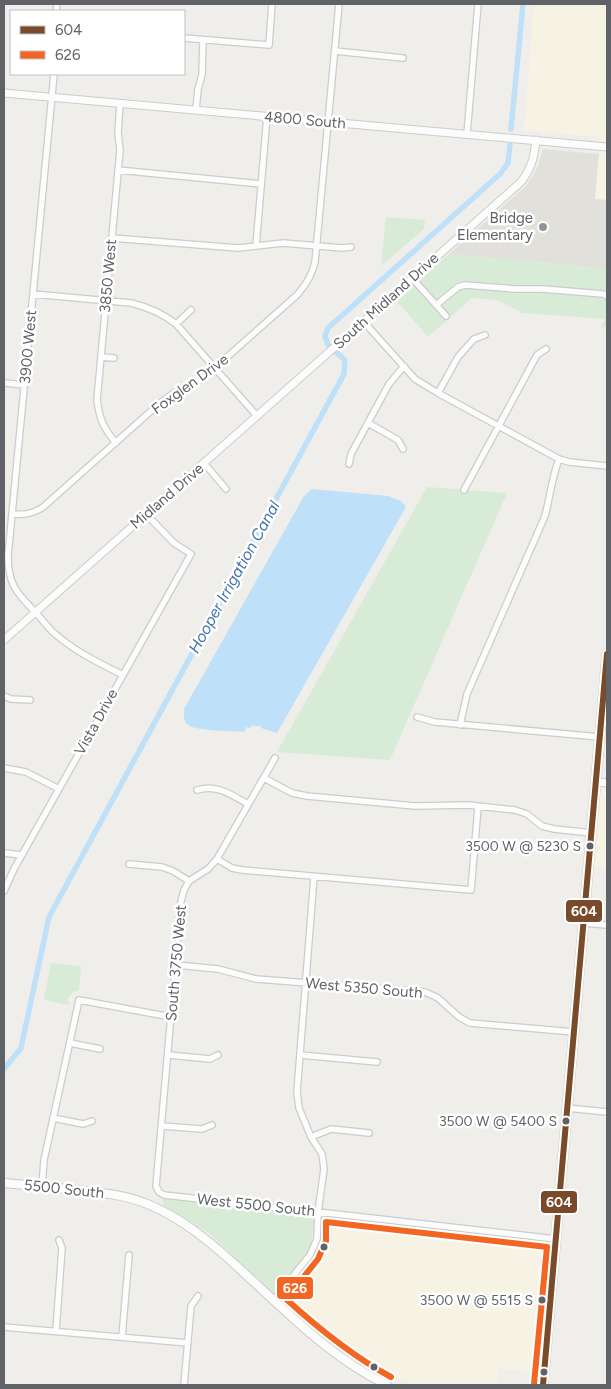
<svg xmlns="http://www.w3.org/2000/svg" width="611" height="1389" viewBox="0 0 611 1389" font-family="Figtree,sans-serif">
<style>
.commercial{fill:#f7f3e4}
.education{fill:#e2e0da}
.green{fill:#d8ebd6}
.water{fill:#bfe0f9}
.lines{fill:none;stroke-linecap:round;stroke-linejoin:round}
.canal{stroke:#bfe0f9;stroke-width:5.5}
.minor-casing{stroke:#cbcccc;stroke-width:8}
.tertiary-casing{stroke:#cbcccc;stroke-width:9}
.secondary-casing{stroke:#cacacb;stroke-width:10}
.primary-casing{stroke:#d7ceb8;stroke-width:11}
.minor{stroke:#fdfcfc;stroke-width:5.5}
.tertiary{stroke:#fdfcfc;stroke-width:7}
.secondary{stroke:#fdfcfc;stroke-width:8}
.primary{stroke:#f4f2e9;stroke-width:9}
.bus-1-casing{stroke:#fff;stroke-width:10}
.bus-2-casing{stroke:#fff;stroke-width:10}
.bus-1{stroke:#7a4b2a;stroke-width:6}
.bus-2{stroke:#f26522;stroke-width:6}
.poi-dot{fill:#919496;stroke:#fff;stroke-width:2}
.bus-dot{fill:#5f6368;stroke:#fff;stroke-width:2}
.labels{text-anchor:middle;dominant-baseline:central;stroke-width:5;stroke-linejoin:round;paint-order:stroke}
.bus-label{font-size:14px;fill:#5f6368;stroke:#fff;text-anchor:end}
.street-label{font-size:15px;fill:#5f6368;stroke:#fff}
.poi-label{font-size:15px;fill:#5f6368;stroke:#fff;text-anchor:end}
.water-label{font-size:16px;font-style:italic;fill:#4174aa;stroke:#fff}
.line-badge{stroke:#fff;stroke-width:2}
.badge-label{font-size:14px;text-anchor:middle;font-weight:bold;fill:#fff}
</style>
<rect width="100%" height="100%" fill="#efeeea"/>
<path class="commercial" d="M534 4H607V200L595 199 600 137 524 130Z
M598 782H607V867L592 866Z
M323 1217 553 1240 541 1372 499 1369 498 1385H416L376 1369 353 1356 328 1338 281 1298 313 1261 321 1240Z"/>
<path class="education" d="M543 149 599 154 595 199 607 200V269L449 254 526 186 538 167Z"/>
<path class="green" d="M386 217 425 220 424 229 381 266Z
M449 254 607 269V328L601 327 605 319 522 313 497 300 472 298 428 337 396 300Z
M427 487 507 493 390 760 277 752Z
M51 963 81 966 79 990 73 992 68 999 69 1005 44 1000Z
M163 1198 315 1212 312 1239 306 1259 274 1294 210 1234 163 1205Z"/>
<path class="water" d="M312 489 388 496 401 501 406 507 277 733 261 728V726H251V728L246 727 245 732C234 731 195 731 188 725 183 721 184 715 184 709L304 496Z"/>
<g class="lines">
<path class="canal" d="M511 129 523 4
M4 1069 21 1048 49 917 344 374 345 360 328 345 325 336 328 328 500 174 508 163 510 145"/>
<defs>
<path id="minor" d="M56 11 57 4
M184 38 269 45 272 4
M335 51 403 58
M54 74 8 556C8 585 17 593 36 613 42 619 47 627 54 633 74 651 99 663 123 675
M196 110 198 89 202 75 203 40
M467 134 478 4
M118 170 261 184
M112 238 238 248 283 243 342 248 351 247
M256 246 267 116
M412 278 446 316
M33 294 131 303C148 307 162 313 176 324L257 416
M436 305 458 287 465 285 515 289H543L603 294 607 296
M363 321 415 379 438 393 559 459 569 462 607 466
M176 324 191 310
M101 357 114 358
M4 383 25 385
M438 393 458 357 474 339 485 335
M368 423 398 440 403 449
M116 443C103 427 100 421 97 400L120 150 118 133 120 103
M204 463 226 489
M349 464 351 454 389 384 404 366
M464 490 537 355 546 349
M12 514C24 515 32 514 42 508L160 403 174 393 199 381 209 373 297 295C306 285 312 276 315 262L339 4
M4 696 11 699 30 700
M417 717 435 722 600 737
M460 725 467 694 545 516C550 497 552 477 559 459
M275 758 217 859 208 869 189 881 184 890 181 901 156 1186 159 1192 164 1195 318 1212 556 1239
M4 768 26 772 59 789
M264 778 292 793 307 796 415 806 468 805 515 810 527 814 542 826 554 829 592 833
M197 790C218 784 231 795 248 804
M4 853 22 855
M217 859 232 868 242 870 471 890 478 807
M129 864 162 867 173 871 189 881
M4 891 14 869 191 554 174 543 146 514
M583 923 607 925
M176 965 218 969 256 979 425 992 438 998 459 1017 470 1023 574 1032
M70 1043 100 1049
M168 1055 210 1059 218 1055
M300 1055 377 1062
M567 1108 607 1112
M53 1118 83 1124 92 1121
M162 1126 202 1129 212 1125
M311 1137 331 1129 369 1133
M42 1187 44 1160 79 1000 171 1017
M274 1300 310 1255 317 1239 318 1212 324 1169 322 1154 311 1137 299 1108 297 1092 314 877
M4 1327 188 1343
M56 1331 62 1248 59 1240
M122 1337 129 1255
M184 1385 191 1306 198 1296"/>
<path id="tertiary" d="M4 93 607 147
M4 640 521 182C532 167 534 158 536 140
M597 782 607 783"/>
<path id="secondary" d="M4 1183C25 1185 47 1187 68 1189 96 1192 124 1194 150 1205 185 1220 214 1245 242 1271 287 1312 331 1358 387 1385"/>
<path id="primary" d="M543 1385 607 654"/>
</defs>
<use href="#minor" class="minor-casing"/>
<use href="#tertiary" class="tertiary-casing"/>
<use href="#secondary" class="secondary-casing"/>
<use href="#primary" class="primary-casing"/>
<use href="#minor" class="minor"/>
<use href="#tertiary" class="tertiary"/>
<use href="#secondary" class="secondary"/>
<use href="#primary" class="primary"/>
<defs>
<path id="bus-1" d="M543 1385 607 654"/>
<path id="bus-2" d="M391 1377C352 1356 319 1329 286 1299L318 1259 326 1241V1222L547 1247 534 1384"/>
</defs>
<use href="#bus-1" class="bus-1-casing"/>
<use href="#bus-2" class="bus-2-casing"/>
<use href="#bus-1" class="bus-1"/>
<use href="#bus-2" class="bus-2"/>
</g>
<circle class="poi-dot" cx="543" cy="227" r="5"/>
<g class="bus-dot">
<circle cx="590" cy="846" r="4.5"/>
<circle cx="566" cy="1121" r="4.5"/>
<circle cx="324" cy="1247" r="4.5"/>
<circle cx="542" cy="1300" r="4.5"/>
<circle cx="374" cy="1367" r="4.5"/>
<circle cx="544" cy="1372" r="4.5"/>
</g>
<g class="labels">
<g class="bus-label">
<text x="581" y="846">3500 W @ 5230 S</text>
<text x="557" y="1121">3500 W @ 5400 S</text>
<text x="533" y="1300">3500 W @ 5515 S</text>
</g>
<g class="street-label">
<text transform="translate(305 120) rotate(5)">4800 South</text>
<text transform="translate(108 276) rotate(-85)">3850 West</text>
<text transform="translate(386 301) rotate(-42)">South Midland Drive</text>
<text transform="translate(28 347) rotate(-85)">3900 West</text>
<text transform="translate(190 384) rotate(-36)">Foxglen Drive</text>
<text transform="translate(167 496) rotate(-41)">Midland Drive</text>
<text transform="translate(96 722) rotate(-61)">Vista Drive</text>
<text transform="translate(176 963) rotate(-85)">South 3750 West</text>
<text transform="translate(364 988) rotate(5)">West 5350 South</text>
<text transform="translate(64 1189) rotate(6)">5500 South</text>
<text transform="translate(256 1205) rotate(6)">West 5500 South</text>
</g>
<g class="poi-label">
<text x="533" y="218">Bridge<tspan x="533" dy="17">Elementary</tspan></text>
</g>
<g class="water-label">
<text transform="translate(234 577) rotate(-61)">Hooper Irrigation Canal</text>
</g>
</g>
<g class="line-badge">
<rect x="565" y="899" width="38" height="24" rx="5" fill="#7a4b2a"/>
<rect x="540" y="1190" width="38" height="24" rx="5" fill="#7a4b2a"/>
<rect x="276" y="1276" width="38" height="24" rx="5" fill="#f26522"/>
</g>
<g class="badge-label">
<text x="584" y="916">604</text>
<text x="559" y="1207">604</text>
<text x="295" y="1293">626</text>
</g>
<rect width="611" height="1389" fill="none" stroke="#5f6368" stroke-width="10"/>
<rect x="10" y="10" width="175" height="65" fill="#ffffff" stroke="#bfc1c3"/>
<rect x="20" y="26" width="25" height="8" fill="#7a4b2a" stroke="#bfc1c3"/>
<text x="55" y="35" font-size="15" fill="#5f6368">604</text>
<rect x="20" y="51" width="25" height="8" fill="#f26522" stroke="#bfc1c3"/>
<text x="55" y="60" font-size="15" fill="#5f6368">626</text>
</svg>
